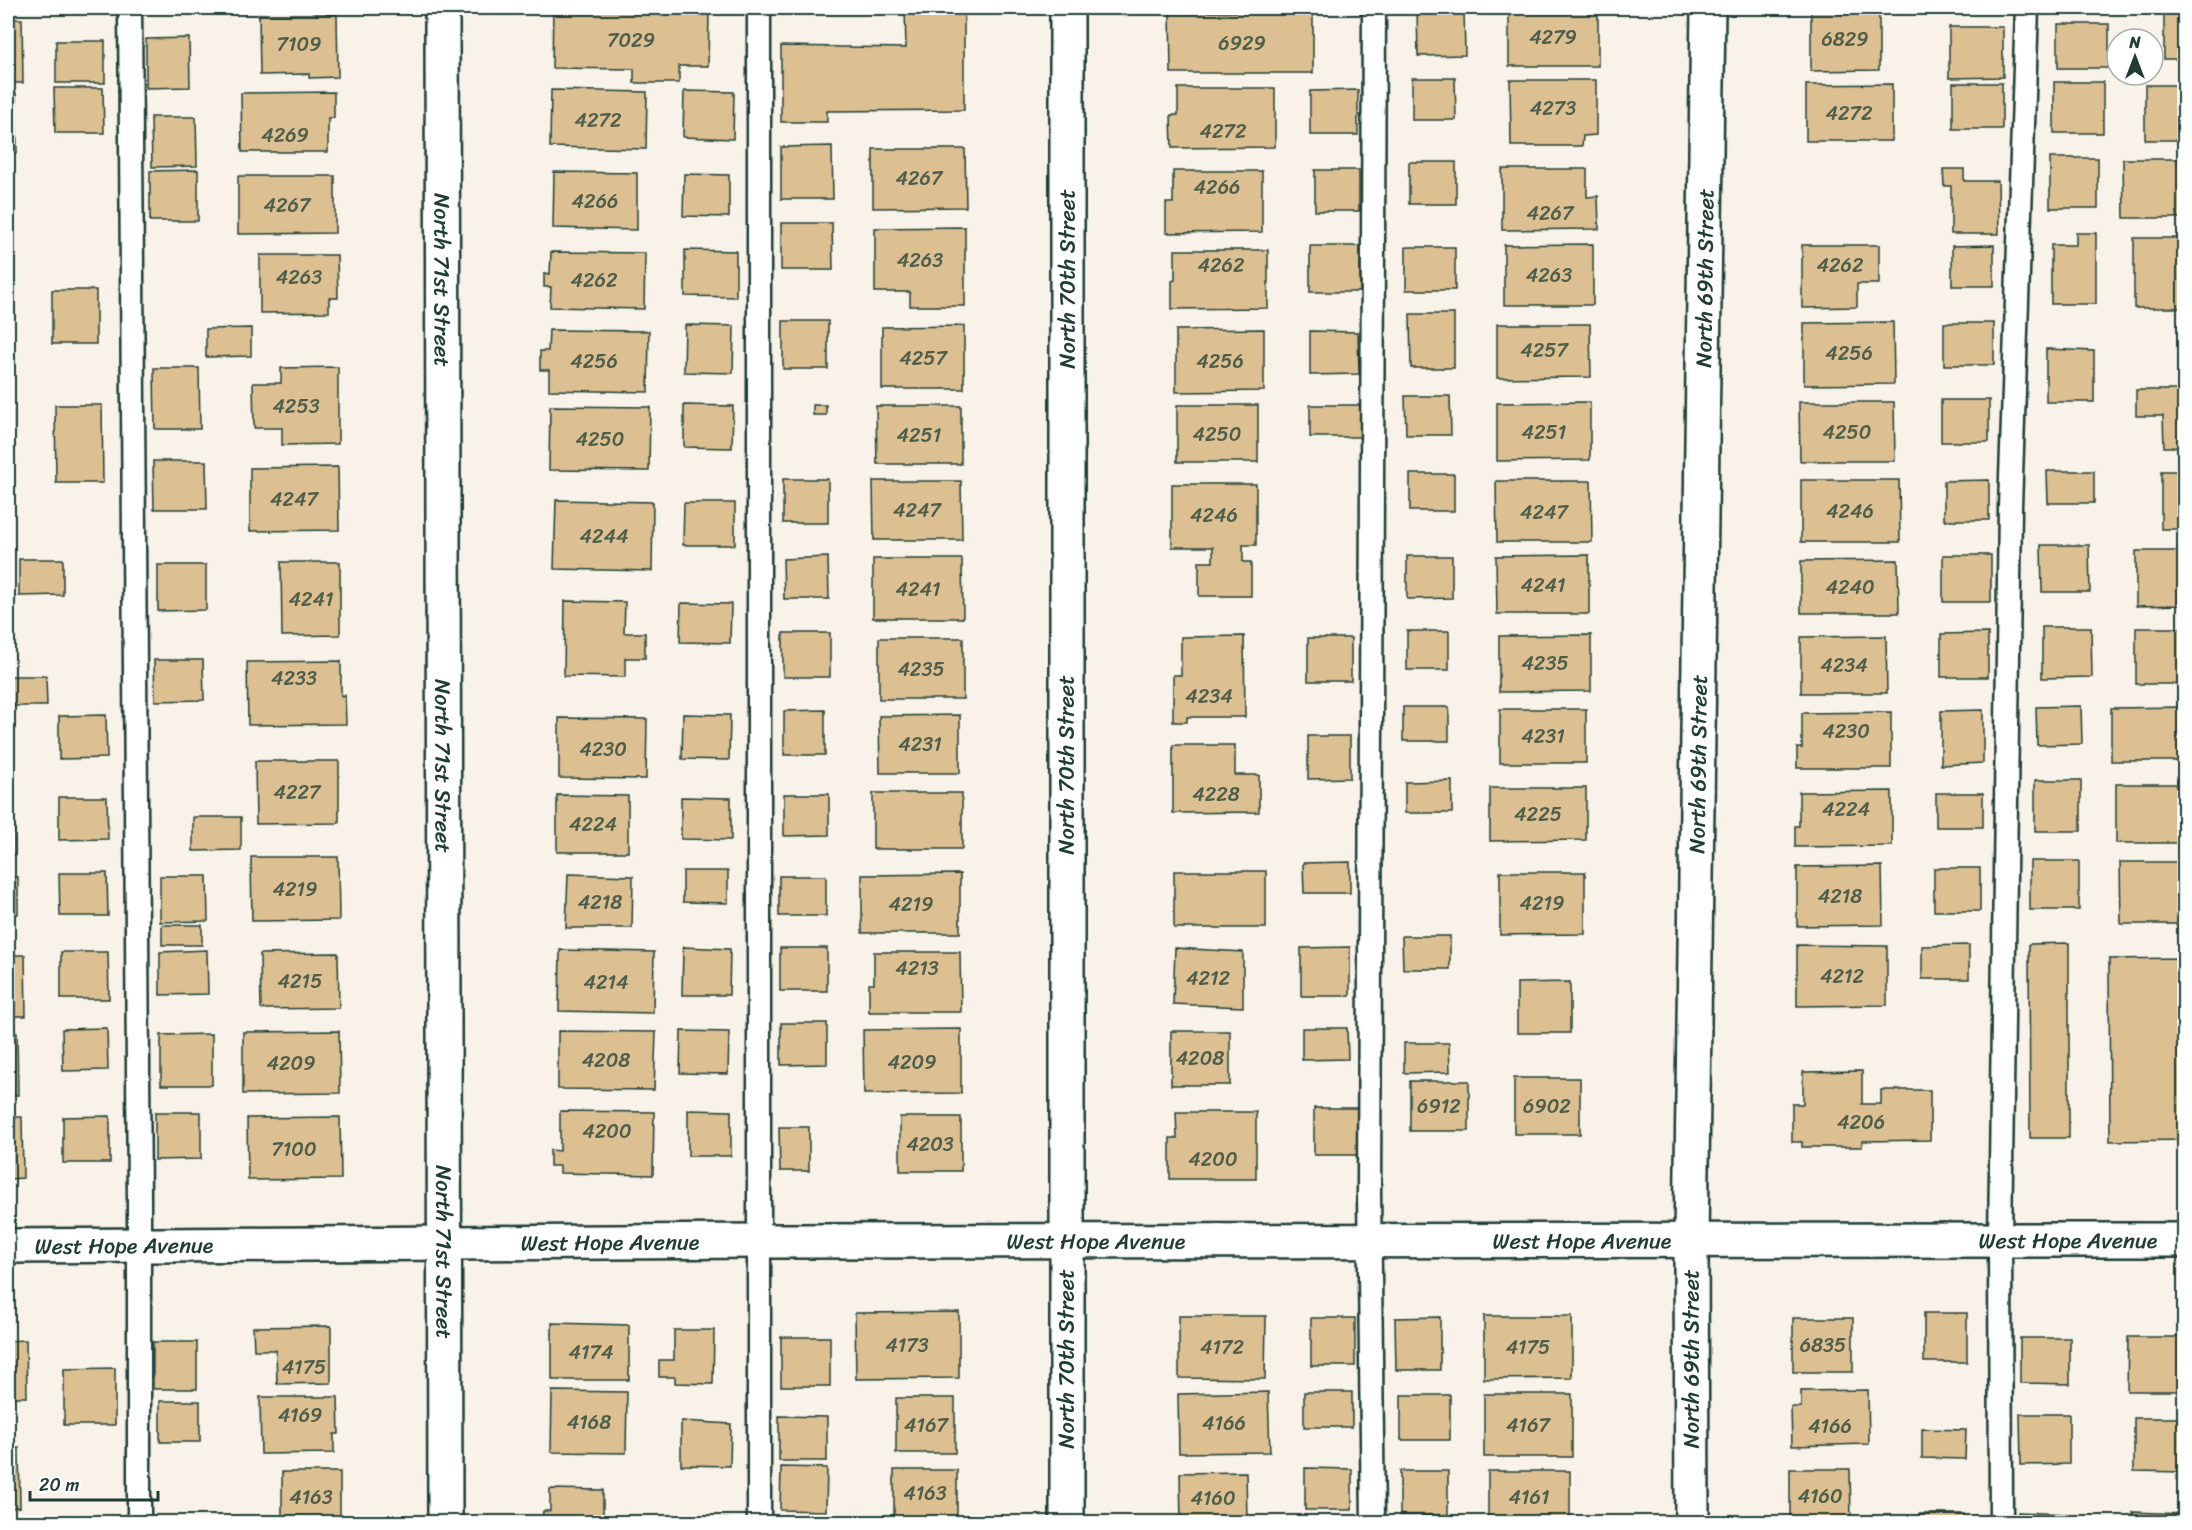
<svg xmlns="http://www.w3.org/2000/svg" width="2192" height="1530" viewBox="0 0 2192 1530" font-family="Sriracha,sans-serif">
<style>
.building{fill:#dcc091;stroke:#1f3d34;stroke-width:1.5}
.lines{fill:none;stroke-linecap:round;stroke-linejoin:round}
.service-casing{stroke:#1f3d34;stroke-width:27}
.minor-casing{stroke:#1f3d34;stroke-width:38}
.service{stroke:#fff;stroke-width:22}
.minor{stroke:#fff;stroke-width:33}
.labels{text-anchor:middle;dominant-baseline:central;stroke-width:5;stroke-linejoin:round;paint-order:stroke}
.number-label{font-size:20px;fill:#4e5e4b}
.street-label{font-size:22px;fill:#1f3d34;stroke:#fff}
</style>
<rect width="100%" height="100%" fill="#f8f2e9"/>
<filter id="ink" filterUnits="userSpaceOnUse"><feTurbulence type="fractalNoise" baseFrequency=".0167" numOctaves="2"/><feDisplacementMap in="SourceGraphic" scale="12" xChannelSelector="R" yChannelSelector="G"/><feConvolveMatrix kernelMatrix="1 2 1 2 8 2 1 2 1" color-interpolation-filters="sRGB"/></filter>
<g filter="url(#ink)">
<path class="building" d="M553 8H646L667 9V12L709 13 708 66H679V83H634V69L552 68Z
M905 8H940V10H964V110L827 111V122H781V46L906 48Z
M1509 8H1598V66H1509Z
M1811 8H1879V70L1811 71Z
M2164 8H2184V59H2164Z
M1417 9H1464L1465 55 1418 56Z
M1170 12H1313V73H1171Z
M259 14H337L338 77 309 78V74L260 75Z
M8 19H22L23 83H8Z
M2058 24H2109V68H2058Z
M1949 27H2003V77L1949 78Z
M189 38 190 87 146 88V39Z
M56 41H105V83H56Z
M1412 78H1455L1456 120H1412Z
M1510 80H1596V135L1583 136 1582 146H1511Z
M2054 82H2103V133H2054Z
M1953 83H2002V129H1953Z
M1892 84V141H1806V85Z
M2145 85H2184V140H2145Z
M54 88H103L104 133H55Z
M1178 88H1275V147L1172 148 1171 115H1178Z
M551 90 647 92 646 149 550 147Z
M1358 90V135H1310V91Z
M684 91 734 92 733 139 683 137Z
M334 92V118H328V152H242L241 93Z
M8 93H16L17 153H8Z
M151 117H196L197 166 152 167Z
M832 146 833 199H781V147Z
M873 149H965L966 207 873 208Z
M2050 158H2098V208H2050Z
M2123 159H2184V218H2124Z
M1409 162H1456V204H1409Z
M1502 169H1587V197L1598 196 1599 229 1502 230Z
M1943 169H1964V181H1998L1999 234H1951V186H1944Z
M198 170V221H150V171Z
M1315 170H1359V211H1315Z
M1173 171H1262V232L1166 233V203H1173Z
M554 172 637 173V230L553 228Z
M684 174 729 175V217L683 216Z
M238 176H335V233L238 234Z
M781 223H832L833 270H781Z
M965 227V306H910V292H875V228Z
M2076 233H2096V304H2051V245H2076Z
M2134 238H2184V308H2134Z
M1593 244V305H1504V245Z
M1802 245H1879V284H1857V307L1802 308Z
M1994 245V286H1952V246Z
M1310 246H1360V292H1310Z
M1406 247H1455V290H1406Z
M685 250 736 251V297L685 296Z
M1175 250H1268V308L1172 309V281L1175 280Z
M551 252 645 253 644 309 550 307 551 287H544V273L550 274Z
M260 255H337L338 298H329V312L260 313Z
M52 290H96V344H52Z
M1410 314H1454V368H1411Z
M783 321H828V369H783Z
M1893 322 1894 384 1804 385V323Z
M1944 323H1994V365H1944Z
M1497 324H1590L1591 377 1497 378Z
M685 325 734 326 733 373 684 372Z
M964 326V389H882V327Z
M251 328V356L206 357V329Z
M1264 329V391L1176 392V330Z
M549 330 649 331 648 392 549 390V370H540V351H548Z
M1310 331 1358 332 1359 374 1310 375Z
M2046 349 2094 351V402H2046Z
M338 367V444L282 445V428H254L253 383H281V368Z
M154 368H199L200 429H155Z
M2136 390H2184V447H2164L2163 416H2136Z
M1405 396H1450L1451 435H1406Z
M1941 400H1989V442H1941Z
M1590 402V460L1497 461V403Z
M1799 402H1894L1895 461H1800Z
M55 405H102L103 483H56Z
M684 405 733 406 732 448 684 447Z
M813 405H826V415H813Z
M1177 405H1258V462H1177Z
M1310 405H1360V437H1310Z
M550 406 650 407 649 471 549 470Z
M876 406H961V464H877Z
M8 409H12V467H8Z
M153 461H206L207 509H154Z
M338 467 339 530 250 531V468Z
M2047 471H2094V503H2048Z
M2161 471H2184V529H2161Z
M1410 474H1454V511H1410Z
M783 479H828V523H783Z
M1801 480H1899L1900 542H1801Z
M1989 480V520H1944V481Z
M873 481H961L962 540H874Z
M1496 481H1591L1592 542H1497Z
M1172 484H1256V545H1243V562H1251V596H1199V562H1213V547H1172Z
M556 500 653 502 652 571 554 569Z
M684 503H735V545H683Z
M2041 545H2089L2090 592H2042Z
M2136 551H2184V605L2136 606Z
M1589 555V614H1497L1496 556Z
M1943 555H1991V602H1943Z
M1407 556H1452V598L1407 599Z
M828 557 829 599H784L783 559Z
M19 559H63V595L19 596Z
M873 559H962L963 618H873Z
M1898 560 1899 613H1801V561Z
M281 562H340V635L282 636Z
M158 565H206V610L158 611Z
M565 601 625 602 624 633H645V658H625V677L564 676Z
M681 603 731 604 730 643 680 642Z
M2042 627H2091L2092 677 2042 678Z
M2136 628H2184V684H2136Z
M1407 631H1449V670H1407Z
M783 633H830V677H783Z
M1988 633V677H1941V634Z
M1591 635V691L1499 692V636Z
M1244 636 1245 717H1187V722H1173V675H1181V637Z
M1886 636 1887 693H1801V637Z
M879 638H963V699H879Z
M1308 638H1351V681H1308Z
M154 660H203L204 700 155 701Z
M341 661V696L345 695 346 724 248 725 247 662Z
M8 676H46L47 706H8Z
M2081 706 2082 744 2037 745 2036 707Z
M1403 707H1449V741H1403Z
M2184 707V761H2111V708Z
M1500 709H1586V763H1500Z
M825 710V755H784V711Z
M1983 710V763L1941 765V711Z
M1891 712V768H1797V748H1802V713Z
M683 714 730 715 729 760 682 759Z
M106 715 107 758 59 759V716Z
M960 715V773H880L879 716Z
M559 718 647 719 646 779 559 778Z
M8 720H13L14 778H8Z
M1308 736H1350V778L1308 779Z
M1173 745H1235V775H1259V812L1173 813Z
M255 761H339V823L256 824Z
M2035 780H2081V831H2035Z
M1452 781V813H1405V782Z
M2116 784H2184V843H2116Z
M1490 788H1586V840L1490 841Z
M1892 791V846L1795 847V826H1799V792Z
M873 793H962V849H873Z
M1936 793H1983V827H1936Z
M784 794H829V835L784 836Z
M557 795 628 796V852H557Z
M8 797H13L14 855H8Z
M59 797H107L108 839 59 840Z
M681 797 731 798V840L681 839Z
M193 817H241V850L193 851Z
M251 857H338L339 920 252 921Z
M2030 861H2079V910H2030Z
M1350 862V893H1304L1303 863Z
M2120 862H2184V924H2121Z
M1882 866 1883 925 1797 926V867Z
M1934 868H1980V911H1934Z
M683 871H728V903L683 902Z
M1174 871H1266V928H1174Z
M1500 872H1585V934L1500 935Z
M59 873H107L108 916H60Z
M568 874 633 876 632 928H566Z
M960 874V933H862V875Z
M160 876H207L208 921 160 922Z
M779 876H826V916H779Z
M8 877H18V914L8 915Z
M162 925H202V945H162Z
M1402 936H1450V969H1403Z
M2069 943V1138H2030L2029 944Z
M1797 945 1887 946V1005L1797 1006Z
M1969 945V979H1922V946Z
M683 947 730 949 729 995H682Z
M1350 947V996H1301V948Z
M780 948H827V991H780Z
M1175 948 1243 952V1007L1173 1004Z
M207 950 208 994 160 995V952Z
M560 950 654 952 653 1013 559 1011Z
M61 952H108L109 999H61Z
M874 952H960L961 1012H869V984H874Z
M338 953 339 1008 261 1009 260 954Z
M8 955H25L26 1016H8Z
M2184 958V1140L2110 1141 2109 959Z
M1570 982V1033H1517V983Z
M781 1023H827V1064L781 1065Z
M107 1028 108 1070 63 1071 62 1029Z
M1302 1028H1347L1348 1059 1302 1060Z
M961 1029V1093L864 1094 863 1030Z
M339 1031 340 1093 243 1094V1032Z
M558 1031 656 1032 654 1090 558 1089Z
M681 1031 729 1032 728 1074 680 1073Z
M1171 1031H1230V1085H1171Z
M8 1033H17L18 1095H8Z
M212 1034V1085H161V1035Z
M1404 1043H1449L1450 1072 1404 1073Z
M1862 1071V1104H1881V1090H1930V1140L1862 1141V1147H1802V1142H1792V1104H1803V1072Z
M1514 1078H1580V1134H1514Z
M1410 1081H1469V1131H1410Z
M1314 1108H1357L1358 1155H1314Z
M688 1110 731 1111V1156H688Z
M560 1111 654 1112 653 1175 560 1173V1166H550V1150L560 1151Z
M155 1112H201V1159L155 1160Z
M1176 1112H1256V1179H1170V1138H1177Z
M110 1116V1163H63V1117Z
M8 1117H22L23 1178 8 1179Z
M340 1117 341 1179 248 1180 247 1118Z
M900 1117H961V1171H900Z
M779 1127H809V1171H780Z
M959 1312V1378L856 1379 855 1313Z
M1924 1313H1967V1362H1924Z
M1179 1316H1266L1265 1379 1179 1378Z
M1484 1316H1572V1378L1484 1379Z
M1440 1317V1370H1396L1395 1318Z
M1311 1318H1355V1366H1311Z
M1793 1318H1853V1372H1793Z
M552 1323 629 1325V1380H552Z
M331 1326V1383L277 1384 276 1350H254L253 1327Z
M674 1330H714L713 1384 675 1383V1377H659V1360H674Z
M781 1337H830V1386H781Z
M2128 1337H2184V1391H2127Z
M2020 1338H2070V1384L2020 1383Z
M26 1340 27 1397H8V1341Z
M153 1342H197V1389H153Z
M115 1368V1425H64V1369Z
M1868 1390 1869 1444 1792 1446 1791 1407H1801V1391Z
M552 1391 627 1392 626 1453 551 1452Z
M1268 1392 1270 1452 1179 1453 1178 1394Z
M1304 1392H1352V1427H1304Z
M1484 1394H1572V1457H1484Z
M1401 1395H1450V1440H1401Z
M260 1397H338L339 1434H334V1453L261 1454Z
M896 1398H955V1453H896Z
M160 1401H200V1442H160Z
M2020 1414H2069V1464L2021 1465Z
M779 1416 827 1417V1461H779Z
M2134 1418H2184V1472L2134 1471Z
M681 1421 731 1424 730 1466 681 1465Z
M1922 1429 1966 1430 1965 1459 1922 1458Z
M19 1448 20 1507 8 1508V1449Z
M781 1467 827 1468 826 1511 780 1510Z
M1305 1468 1352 1469V1510H1305Z
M1790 1469H1850L1851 1522H1790Z
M894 1470H957V1522H886V1516H894Z
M1400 1471H1448V1515H1400Z
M1488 1471H1570V1522H1488Z
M282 1472H340V1522H282Z
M1246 1472 1247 1522H1181L1180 1473Z
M550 1489 603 1490V1522H542L543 1511H550Z
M2018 1512 2066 1514V1522H2018Z
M2133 1512 2184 1514V1522H2133Z
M1919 1514H1964V1522H1919Z
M690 1519H729V1522H690Z"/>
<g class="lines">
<defs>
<path id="service" d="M130 8 139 1200V1522
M759 8V1522
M1373 1522 1369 1193 1374 8
M2001 1522 2000 1241 2010 507 2027 8"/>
<g id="minor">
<path id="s1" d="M442 8 445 1522"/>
<path id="s2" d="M8 1246 759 1241 2184 1240"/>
<path d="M1067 1522V8"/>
<path id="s3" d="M1692 1522 1691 1241 1708 8"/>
</g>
</defs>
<use href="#service" class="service-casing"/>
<use href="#minor" class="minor-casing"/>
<use href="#service" class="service"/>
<use href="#minor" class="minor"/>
</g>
</g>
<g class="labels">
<g class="number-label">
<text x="1553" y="37">4279</text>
<text x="1845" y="39">6829</text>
<text x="631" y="40">7029</text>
<text x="1242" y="43">6929</text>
<text x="299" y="44">7109</text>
<text x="1553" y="108">4273</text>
<text x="1849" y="113">4272</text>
<text x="598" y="120">4272</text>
<text x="1223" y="131">4272</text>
<text x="285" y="135">4269</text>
<text x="919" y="178">4267</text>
<text x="1217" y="187">4266</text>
<text x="595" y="201">4266</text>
<text x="287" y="205">4267</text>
<text x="1550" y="213">4267</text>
<text x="920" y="260">4263</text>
<text x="1221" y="265">4262</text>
<text x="1840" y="265">4262</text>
<text x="1549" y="275">4263</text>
<text x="299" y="277">4263</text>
<text x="594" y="280">4262</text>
<text x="1544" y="350">4257</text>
<text x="1849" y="353">4256</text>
<text x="923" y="358">4257</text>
<text x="594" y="361">4256</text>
<text x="1220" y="361">4256</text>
<text x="296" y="406">4253</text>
<text x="1544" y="432">4251</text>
<text x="1847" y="432">4250</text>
<text x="1217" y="434">4250</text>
<text x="919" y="435">4251</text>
<text x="600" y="439">4250</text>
<text x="294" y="499">4247</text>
<text x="917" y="510">4247</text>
<text x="1850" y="511">4246</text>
<text x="1544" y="512">4247</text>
<text x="1214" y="515">4246</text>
<text x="604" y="536">4244</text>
<text x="1543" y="585">4241</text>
<text x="1850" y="587">4240</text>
<text x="918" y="589">4241</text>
<text x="311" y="599">4241</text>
<text x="1545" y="663">4235</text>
<text x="1844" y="665">4234</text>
<text x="921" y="669">4235</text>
<text x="294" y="678">4233</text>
<text x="1209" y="696">4234</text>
<text x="1846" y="731">4230</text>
<text x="1543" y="736">4231</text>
<text x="920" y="744">4231</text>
<text x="603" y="749">4230</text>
<text x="297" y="792">4227</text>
<text x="1216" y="794">4228</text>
<text x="1846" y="809">4224</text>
<text x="1538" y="814">4225</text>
<text x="593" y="824">4224</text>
<text x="295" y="889">4219</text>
<text x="1840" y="896">4218</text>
<text x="600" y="902">4218</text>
<text x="1542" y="903">4219</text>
<text x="911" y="904">4219</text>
<text x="917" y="968">4213</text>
<text x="1842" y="976">4212</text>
<text x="1208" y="978">4212</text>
<text x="300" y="981">4215</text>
<text x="606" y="982">4214</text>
<text x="1200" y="1058">4208</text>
<text x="606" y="1060">4208</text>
<text x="912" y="1062">4209</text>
<text x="291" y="1063">4209</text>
<text x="1439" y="1106">6912</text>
<text x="1547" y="1106">6902</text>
<text x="1861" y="1122">4206</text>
<text x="607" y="1131">4200</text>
<text x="930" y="1144">4203</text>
<text x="294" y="1149">7100</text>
<text x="1213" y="1159">4200</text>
<text x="907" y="1345">4173</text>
<text x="1823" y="1345">6835</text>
<text x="1222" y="1347">4172</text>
<text x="1528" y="1347">4175</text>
<text x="591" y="1352">4174</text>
<text x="304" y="1367">4175</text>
<text x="300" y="1415">4169</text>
<text x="589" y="1422">4168</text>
<text x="1224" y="1423">4166</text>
<text x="926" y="1425">4167</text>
<text x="1528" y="1425">4167</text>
<text x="1830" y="1426">4166</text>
<text x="925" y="1493">4163</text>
<text x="1820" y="1496">4160</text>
<text x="311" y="1497">4163</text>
<text x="1529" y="1497">4161</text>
<text x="1213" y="1498">4160</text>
</g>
<g class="street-label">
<text stroke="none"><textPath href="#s1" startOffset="272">North 71st Street</textPath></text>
<text transform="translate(1067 279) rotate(-90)">North 70th Street</text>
<text stroke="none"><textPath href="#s3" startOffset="1244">North 69th Street</textPath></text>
<text stroke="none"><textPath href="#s1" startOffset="758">North 71st Street</textPath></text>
<text transform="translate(1066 765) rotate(-90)">North 70th Street</text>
<text stroke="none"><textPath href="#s3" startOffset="758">North 69th Street</textPath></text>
<text stroke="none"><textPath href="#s2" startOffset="1088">West Hope Avenue</textPath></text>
<text stroke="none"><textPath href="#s2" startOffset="1574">West Hope Avenue</textPath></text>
<text stroke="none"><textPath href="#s2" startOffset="2060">West Hope Avenue</textPath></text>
<text stroke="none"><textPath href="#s2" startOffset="602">West Hope Avenue</textPath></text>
<text stroke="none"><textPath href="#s2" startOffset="116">West Hope Avenue</textPath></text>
<text stroke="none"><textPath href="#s1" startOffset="1244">North 71st Street</textPath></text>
<text transform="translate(1066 1359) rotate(-90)">North 70th Street</text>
<text transform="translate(1691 1359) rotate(-90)">North 69th Street</text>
</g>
</g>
<rect width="2192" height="1530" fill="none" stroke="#fff" stroke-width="30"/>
<rect x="15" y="15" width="2162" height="1500" fill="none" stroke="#1f3d34" stroke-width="2" filter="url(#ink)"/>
<g transform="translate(2135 57)"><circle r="28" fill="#ffffff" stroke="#a5b1ae" stroke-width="1.5"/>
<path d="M0-4.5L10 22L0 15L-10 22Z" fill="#1f3d34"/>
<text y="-9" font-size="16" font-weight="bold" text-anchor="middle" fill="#1f3d34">N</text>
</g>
<path d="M30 1491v9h128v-9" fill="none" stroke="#1f3d34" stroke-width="3"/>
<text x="39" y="1491" font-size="18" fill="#1f3d34" stroke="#ffffff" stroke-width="4.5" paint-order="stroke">20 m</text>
</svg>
